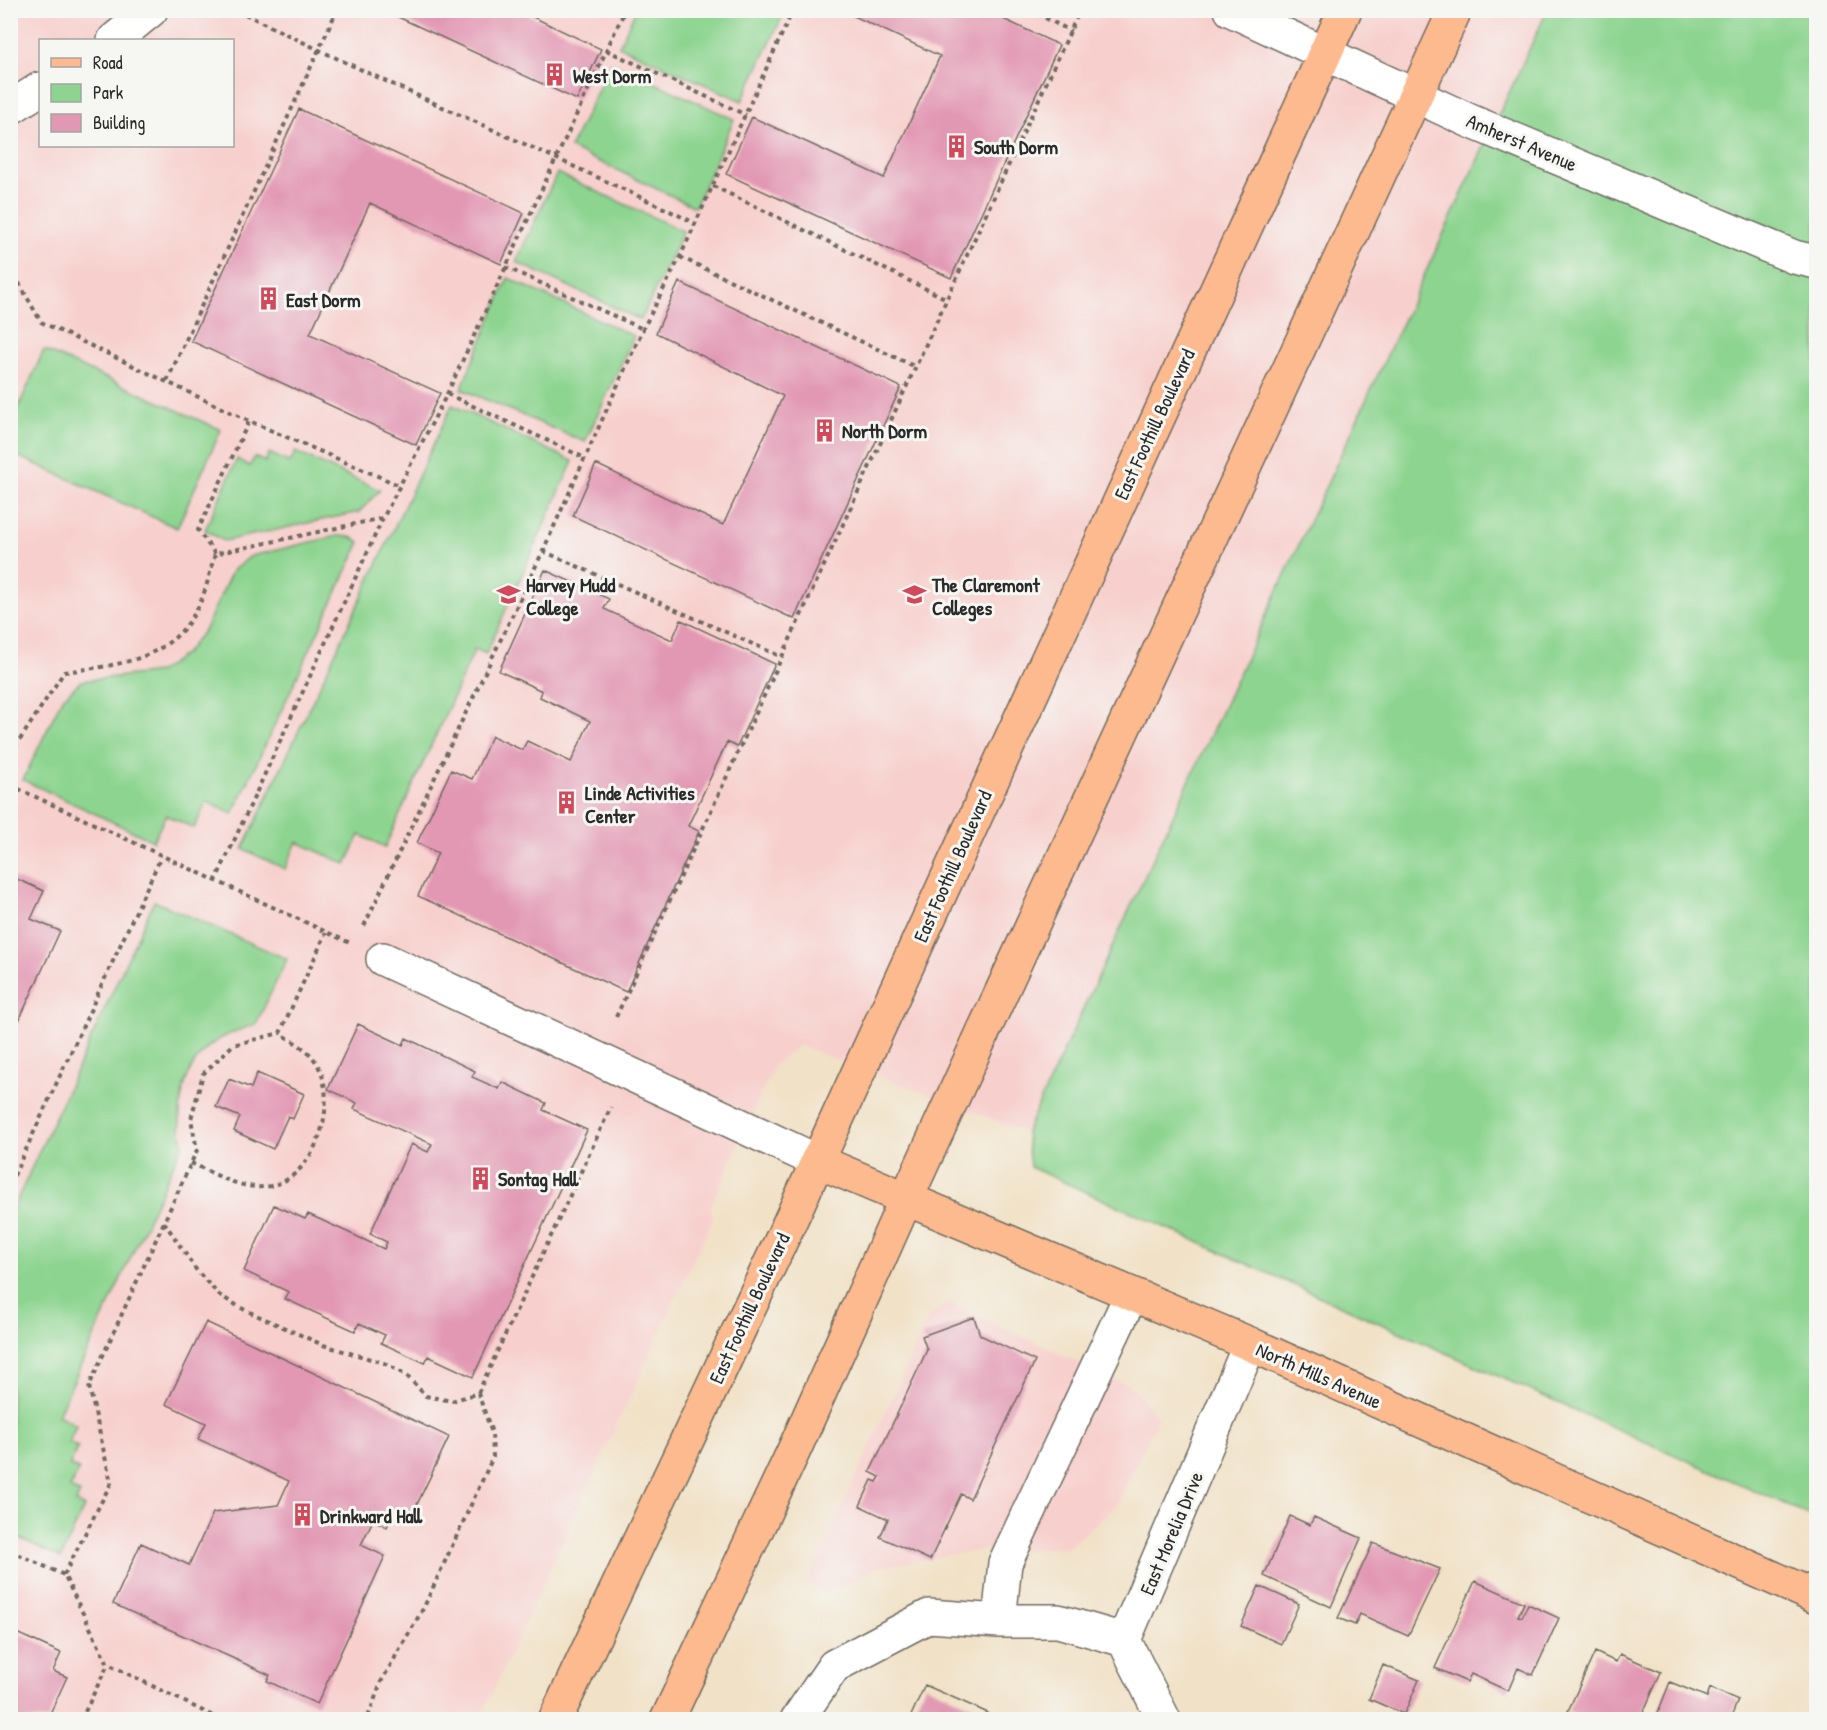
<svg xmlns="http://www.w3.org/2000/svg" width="1827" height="1730" viewBox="0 0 1827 1730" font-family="'Patrick Hand',sans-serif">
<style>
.built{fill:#f7d0cd;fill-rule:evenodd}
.green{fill:#8cd48f;stroke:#5c805d;stroke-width:1.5}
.building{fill:#e298b3}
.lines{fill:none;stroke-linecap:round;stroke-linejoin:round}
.minor-casing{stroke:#706b61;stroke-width:36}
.major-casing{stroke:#706b61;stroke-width:36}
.path{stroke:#706b61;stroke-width:4;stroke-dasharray:4.5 4.5;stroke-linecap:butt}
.minor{stroke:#fff;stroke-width:33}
.major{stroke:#fcba8e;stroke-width:33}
.labels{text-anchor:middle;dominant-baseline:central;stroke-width:6;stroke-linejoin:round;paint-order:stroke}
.poi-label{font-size:20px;font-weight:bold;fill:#2b2b2b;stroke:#f6f6f2;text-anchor:start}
.street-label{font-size:20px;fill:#2b2b2b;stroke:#f6f6f2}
</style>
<rect width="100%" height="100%" fill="#f6f6f2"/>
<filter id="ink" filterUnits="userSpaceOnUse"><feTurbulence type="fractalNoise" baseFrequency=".0167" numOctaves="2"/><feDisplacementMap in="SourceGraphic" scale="12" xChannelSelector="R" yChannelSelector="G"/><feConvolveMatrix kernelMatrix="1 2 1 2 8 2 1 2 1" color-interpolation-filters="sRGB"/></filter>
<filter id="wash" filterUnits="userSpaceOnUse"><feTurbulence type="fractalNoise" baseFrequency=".008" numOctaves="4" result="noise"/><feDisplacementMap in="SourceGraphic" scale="24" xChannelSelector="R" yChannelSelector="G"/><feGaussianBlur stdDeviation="1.35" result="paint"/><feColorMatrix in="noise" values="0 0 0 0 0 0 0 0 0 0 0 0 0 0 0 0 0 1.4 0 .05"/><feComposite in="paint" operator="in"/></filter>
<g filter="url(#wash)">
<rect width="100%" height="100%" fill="#f1e1c6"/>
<path class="built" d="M11 11H1816V1518L1030 1167 1026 1132 799 1045 774 1065 710 1208 713 1218 480 1719 11 1720ZM40 40H232V146H40Z
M950 1303 1132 1387 1158 1418 1116 1506 1067 1548 975 1551 874 1568 827 1594 807 1583 930 1315Z"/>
<path class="green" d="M635 11V10L785 11 742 101 619 46Z
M1547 11H1816V1518L1030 1167 1026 1132Z
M611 63 734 119 695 207 570 148Z
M557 173 683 231 641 320 516 262Z
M508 278 634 336 585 442 461 389Z
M44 350 221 430 177 528 11 453V424Z
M452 405 573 461 486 654 475 649 385 847 360 835 346 864 297 842 285 869 243 849Z
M295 452 380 490 359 512 224 541 205 530 237 459 250 466 254 457 265 462 269 453 290 463Z
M337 536 351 537 360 542 233 814 207 802 194 828 166 815 153 841 23 780 62 699 81 681 159 672 185 654 205 629 232 571 251 556Z
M154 901 287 959 256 1024C239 1030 220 1036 206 1049 182 1072 175 1113 183 1144L58 1415 76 1425 69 1443 78 1447 69 1466 79 1470 70 1488 80 1493 76 1502 84 1507 61 1558 11 1534V1213Z"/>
<g id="blocks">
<path class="building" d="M383 10H518L601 49 577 100Z
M841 10H984L1059 45 951 278 726 174 752 117 884 178 940 56Z
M299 109 524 213 501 264 370 203 310 334 440 393 416 445 191 341Z
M679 282 901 387 794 619 573 516 596 464 723 525 783 396 656 333Z
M545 570 609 599 604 609 672 640 681 620 775 664 737 747 727 742 688 826 699 831 626 992 418 896 438 853 417 843 451 770 472 779 492 736 522 750 527 741 571 762 590 721 540 697 542 691 499 671Z
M10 876 44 891 31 919 60 931 10 1040Z
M358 1024 403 1045 406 1038 475 1071 472 1077 499 1089 502 1082 546 1103 543 1110 587 1130 473 1377 428 1356 425 1363 381 1343 385 1335 359 1323 355 1331 285 1299 289 1292 244 1271 274 1205 305 1219 308 1214 384 1249 387 1242 370 1234 411 1144 428 1152 432 1144 354 1109 357 1103 328 1089Z
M257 1073 304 1094 293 1119 288 1116 273 1149 234 1131 240 1117 216 1107 229 1079 251 1088Z
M974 1317 980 1335 1035 1361 970 1499 961 1494 930 1560 880 1537 888 1519 860 1506 872 1480 877 1482 880 1477 870 1472 927 1350 922 1336Z
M206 1322 449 1437 411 1517 394 1510 387 1527 373 1520 361 1545 385 1556 317 1704 267 1681 270 1675 113 1604 141 1543 189 1565 213 1513 278 1505 289 1481 198 1439 206 1423 166 1404Z
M1290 1516 1310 1525 1314 1517 1361 1538 1331 1607 1264 1576Z
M1373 1543 1440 1569 1408 1636 1360 1614 1355 1625 1338 1618Z
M1475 1581 1524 1603 1518 1616 1522 1617 1528 1604 1559 1618 1533 1675 1518 1668 1508 1691 1471 1674 1467 1682 1435 1668Z
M1259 1586 1299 1604 1281 1644 1241 1626Z
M10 1630 61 1653 53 1671 67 1677 47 1720H10Z
M1595 1652 1616 1662 1620 1654 1661 1672 1640 1720H1586L1568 1711Z
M1383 1665 1419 1680 1404 1714 1369 1699Z
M1670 1682 1707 1697 1710 1688 1738 1700 1730 1720H1655Z
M925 1685 988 1713 985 1720H909Z
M1480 1714 1494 1720H1478Z"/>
</g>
</g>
<g filter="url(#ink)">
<use href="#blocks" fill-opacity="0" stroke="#706b61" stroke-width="1.5"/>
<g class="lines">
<defs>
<path id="minor" d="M1231 10 1470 121 1794 257 1816 262
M114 40 151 10
M10 108 40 89
M383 959 817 1161
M999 1621 1005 1563 1131 1295
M797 1720 834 1666 929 1616 999 1621H1058L1124 1640
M1164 1720 1124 1640 1250 1344"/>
<path id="major" d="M817 1161 1250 1344 1816 1597
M555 1720 787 1228 1345 10
M667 1720 795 1448 906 1199 1455 10"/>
</defs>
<use href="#minor" class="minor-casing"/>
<use href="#major" class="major-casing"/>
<path class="path" d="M237 10C387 85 543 150 695 223
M1029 10 1071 31
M606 50 746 115
M713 186 947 299
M680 257 916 367
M10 267 41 322 249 421 401 486
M505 267 643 329
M167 381 337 10
M447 394 585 458
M543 551 782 657
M215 554 198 530 249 421
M10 755 64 672C118 665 171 661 198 607 206 592 210 571 215 554L383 518
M10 785 350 943
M215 882 383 518 447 394 625 10
M364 926 543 551 643 329 680 257 793 10
M616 1017 1080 10
M191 1163C213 1173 239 1189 264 1187 317 1183 343 1096 313 1058 306 1048 290 1040 280 1033
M10 1184 161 857
M164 1222 197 1271 219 1295 245 1310 323 1345 384 1363 406 1375 426 1396 452 1401 478 1393 492 1433 493 1457 424 1607 381 1682 367 1720
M478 1393 611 1107
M10 1551 64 1575 108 1664 221 1720
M64 1575 111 1483 89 1386 197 1150 191 1119 203 1074 233 1045 280 1033 326 933
M81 1720 108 1664"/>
<use href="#minor" class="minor"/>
<use href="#major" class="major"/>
</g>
</g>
<defs>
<symbol id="building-bare" viewBox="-9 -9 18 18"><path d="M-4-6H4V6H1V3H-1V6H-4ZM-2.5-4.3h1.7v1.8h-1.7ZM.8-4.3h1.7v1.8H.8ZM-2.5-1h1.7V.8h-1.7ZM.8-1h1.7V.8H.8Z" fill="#d1495b" stroke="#f6f6f2" stroke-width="2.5" paint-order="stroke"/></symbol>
<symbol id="university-bare" viewBox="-9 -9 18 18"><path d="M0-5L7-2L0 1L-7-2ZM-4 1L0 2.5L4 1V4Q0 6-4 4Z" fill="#d1495b" stroke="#f6f6f2" stroke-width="2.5" paint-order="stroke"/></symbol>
</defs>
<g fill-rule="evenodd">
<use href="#building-bare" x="538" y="58" width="33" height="33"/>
<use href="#building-bare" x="940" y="130" width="33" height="33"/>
<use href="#building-bare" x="252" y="282" width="33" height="33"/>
<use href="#building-bare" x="808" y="414" width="33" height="33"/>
<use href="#university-bare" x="492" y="578" width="33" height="33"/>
<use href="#university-bare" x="898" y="578" width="33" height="33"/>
<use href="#building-bare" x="550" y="786" width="33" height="33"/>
<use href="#building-bare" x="464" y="1162" width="33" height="33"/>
<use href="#building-bare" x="286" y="1498" width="33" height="33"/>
</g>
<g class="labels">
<g class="poi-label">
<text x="573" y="75">West Dorm</text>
<text x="974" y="146">South Dorm</text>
<text x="286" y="299">East Dorm</text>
<text x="842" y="430">North Dorm</text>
<text x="526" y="584">Harvey Mudd<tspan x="526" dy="23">College</tspan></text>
<text x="932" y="584">The Claremont<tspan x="932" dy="23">Colleges</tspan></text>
<text x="585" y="792">Linde Activities<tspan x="585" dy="23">Center</tspan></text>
<text x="498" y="1178">Sontag Hall</text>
<text x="320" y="1515">Drinkward Hall</text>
</g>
<g class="street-label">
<text transform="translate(1522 142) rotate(23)">Amherst Avenue</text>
<text transform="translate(1154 424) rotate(-65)">East Foothill Boulevard</text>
<text transform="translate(952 866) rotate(-66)">East Foothill Boulevard</text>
<text transform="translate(749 1308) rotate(-65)">East Foothill Boulevard</text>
<text transform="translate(1319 1375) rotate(24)">North Mills Avenue</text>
<text transform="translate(1171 1533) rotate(-67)">East Morelia Drive</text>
</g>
</g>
<rect width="1827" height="1730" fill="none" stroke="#f6f6f2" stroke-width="36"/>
<rect x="39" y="39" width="195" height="108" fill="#f6f6f2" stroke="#a5a5a2" stroke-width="1.5"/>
<rect x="51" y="58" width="30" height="9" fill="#fcba8e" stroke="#a5a5a2" stroke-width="1.5"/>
<text x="93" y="69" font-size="18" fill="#2b2b2b">Road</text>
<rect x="51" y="84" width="30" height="18" fill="#8cd48f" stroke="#a5a5a2" stroke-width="1.5"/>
<text x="93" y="99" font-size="18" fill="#2b2b2b">Park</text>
<rect x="51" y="114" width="30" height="18" fill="#e298b3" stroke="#a5a5a2" stroke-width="1.5"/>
<text x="93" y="129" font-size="18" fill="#2b2b2b">Building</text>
</svg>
